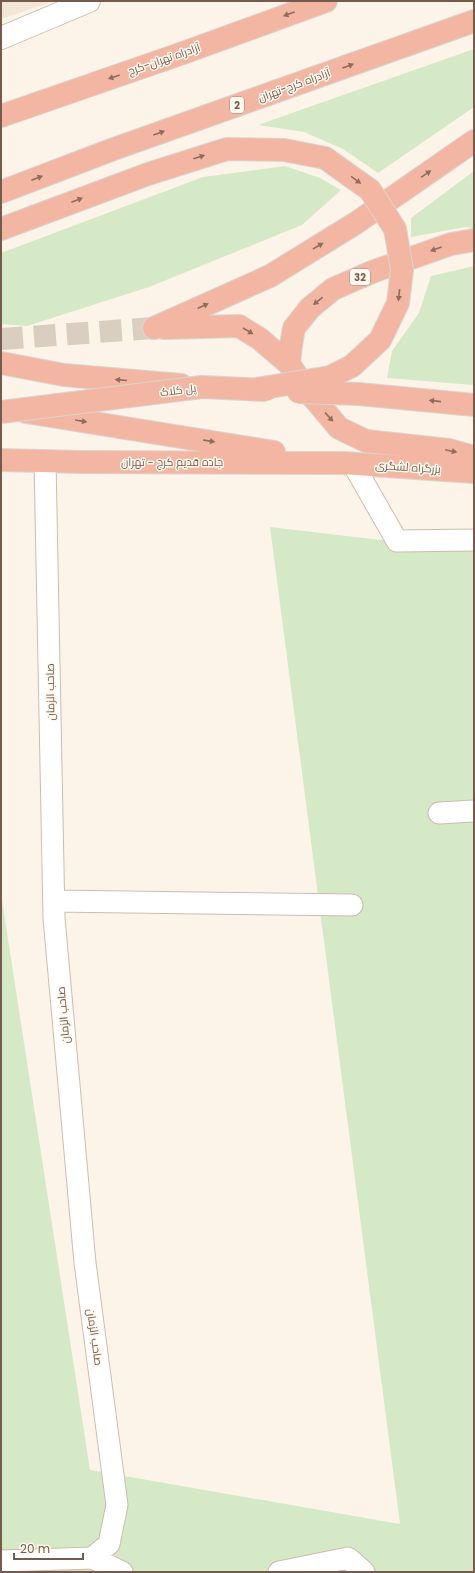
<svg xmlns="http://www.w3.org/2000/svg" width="475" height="1573" viewBox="0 0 475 1573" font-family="Poppins,Cairo,sans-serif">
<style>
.residential{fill:#f3e6d7}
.green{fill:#d5e9c7}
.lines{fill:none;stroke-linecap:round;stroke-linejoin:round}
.highway-tunnel{stroke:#dacec1;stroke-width:22;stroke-dasharray:22 11;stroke-linecap:butt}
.street-casing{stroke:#cdbcae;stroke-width:23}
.secondary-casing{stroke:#d2beaf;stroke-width:24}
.highway-casing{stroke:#dbd4d1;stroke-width:24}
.street{stroke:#fff;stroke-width:21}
.secondary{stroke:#fff;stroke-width:22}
.highway{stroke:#f3b6a2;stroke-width:22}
.highway-bridge-casing{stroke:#dbd4d1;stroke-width:24;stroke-linecap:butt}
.highway-bridge{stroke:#f3b6a2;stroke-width:22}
.oneway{fill:#8e6d5e}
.labels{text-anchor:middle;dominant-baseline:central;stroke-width:3;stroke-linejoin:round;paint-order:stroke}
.shield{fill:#fef8ee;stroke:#9e8a7d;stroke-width:1}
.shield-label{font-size:10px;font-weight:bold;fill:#755b4d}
.street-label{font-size:11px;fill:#755b4d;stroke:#fef8ee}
</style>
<rect width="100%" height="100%" fill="#fcf4e8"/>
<path class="residential" d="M1 1H54L1 19Z"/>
<path class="green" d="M474 49V107L378 173 343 149 304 132 258 125Z
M285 166 320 178 341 190 302 225 149 287 27 326 1 324V253L203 177Z
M474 171V228L465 227 411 237V218Z
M474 266V385L387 378 392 351 419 313 431 276Z
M270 527 474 551V1572H1V894L90 1470 400 1524Z"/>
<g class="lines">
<path class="highway-tunnel" d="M1 339 154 328"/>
<defs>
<path id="street" d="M45 461 54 918 85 1263 117 1505 109 1544 92 1558
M353 464 397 541 474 540
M439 813 474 811
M54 901 352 905
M1 1561 92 1558 122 1572
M279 1572 348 1558 364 1572"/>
<path id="secondary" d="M1 38 89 1"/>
<path id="highway" d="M1 116 183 53 326 1
M1 192 111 150 474 21
M1 229 148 174 227 149 284 150 325 158
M154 328 270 276 356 223 474 141
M164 328 239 326 260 339 289 364 306 389 339 428 366 441 449 450 474 457
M1 363 64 375 181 385
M289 364 291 345 294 328 310 308 333 289 372 272 451 244 474 240
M359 394 474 405
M26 412 274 452
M1 460 80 462 343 463 474 472"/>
</defs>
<use href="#street" class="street-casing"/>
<use href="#secondary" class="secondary-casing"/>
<use href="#highway" class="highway-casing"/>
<use href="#street" class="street"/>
<use href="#secondary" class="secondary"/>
<use href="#highway" class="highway"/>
<defs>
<path id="highway-bridge" d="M251 390 330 377 352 366 380 340 398 303 402 270 395 229 370 190 325 158
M298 392 359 394
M1 412 202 387 266 390"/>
</defs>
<use href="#highway-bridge" class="highway-bridge-casing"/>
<use href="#highway-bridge" class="highway-bridge"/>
</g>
<defs><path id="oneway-solid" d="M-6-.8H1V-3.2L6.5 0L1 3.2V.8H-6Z"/></defs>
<g class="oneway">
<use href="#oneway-solid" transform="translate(289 14) rotate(160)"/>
<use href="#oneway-solid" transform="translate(348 66) rotate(-20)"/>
<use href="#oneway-solid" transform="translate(114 77) rotate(161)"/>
<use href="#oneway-solid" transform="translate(159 133) rotate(-20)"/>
<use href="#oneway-solid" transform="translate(199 157) rotate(-17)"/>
<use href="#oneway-solid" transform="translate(426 174) rotate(-35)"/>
<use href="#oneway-solid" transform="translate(37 178) rotate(-21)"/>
<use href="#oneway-solid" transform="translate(356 180) rotate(36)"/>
<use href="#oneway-solid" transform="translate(77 200) rotate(-21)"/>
<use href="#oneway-solid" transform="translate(318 246) rotate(-31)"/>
<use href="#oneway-solid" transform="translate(436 249) rotate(160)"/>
<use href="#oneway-solid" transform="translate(399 295) rotate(96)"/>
<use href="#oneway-solid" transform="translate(318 301) rotate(141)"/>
<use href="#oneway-solid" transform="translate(203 306) rotate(-25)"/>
<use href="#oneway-solid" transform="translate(248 331) rotate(31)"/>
<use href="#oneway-solid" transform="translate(121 380) rotate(-175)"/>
<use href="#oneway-solid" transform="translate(435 401) rotate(-174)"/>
<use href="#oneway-solid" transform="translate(329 417) rotate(48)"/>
<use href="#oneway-solid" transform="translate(81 421) rotate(9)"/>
<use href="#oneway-solid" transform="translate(209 441) rotate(9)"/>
<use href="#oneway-solid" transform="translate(451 451) rotate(12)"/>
</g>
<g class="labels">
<g class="shield">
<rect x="230" y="97" width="14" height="16" rx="3"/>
<rect x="350" y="269" width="20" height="16" rx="3"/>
</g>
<g class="shield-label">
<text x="237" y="105">2</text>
<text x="360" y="277">32</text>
</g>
<g class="street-label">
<text transform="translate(164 59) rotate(-19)">آزادراه تهران-کرج</text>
<text transform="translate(294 85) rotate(-20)">آزادراه کرج-تهران</text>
<text transform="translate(178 390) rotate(-7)">پل کلاک</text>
<text x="172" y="462">جاده قدیم کرج - تهران</text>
<text transform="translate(408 467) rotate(4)">بزرگراه لشگری</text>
<text transform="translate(50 692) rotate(-91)">صاحب الزمان</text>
<text transform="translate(63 1015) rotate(-95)">صاحب الزمان</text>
<text transform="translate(95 1337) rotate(82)">صاحب الزمان</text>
</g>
</g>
<rect width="475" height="1573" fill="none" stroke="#755b4d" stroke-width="4"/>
<path d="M14 1553v6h69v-6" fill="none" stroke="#755b4d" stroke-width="2"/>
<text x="20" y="1553" font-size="12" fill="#755b4d" stroke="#fef8ee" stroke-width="3" paint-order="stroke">20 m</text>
</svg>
